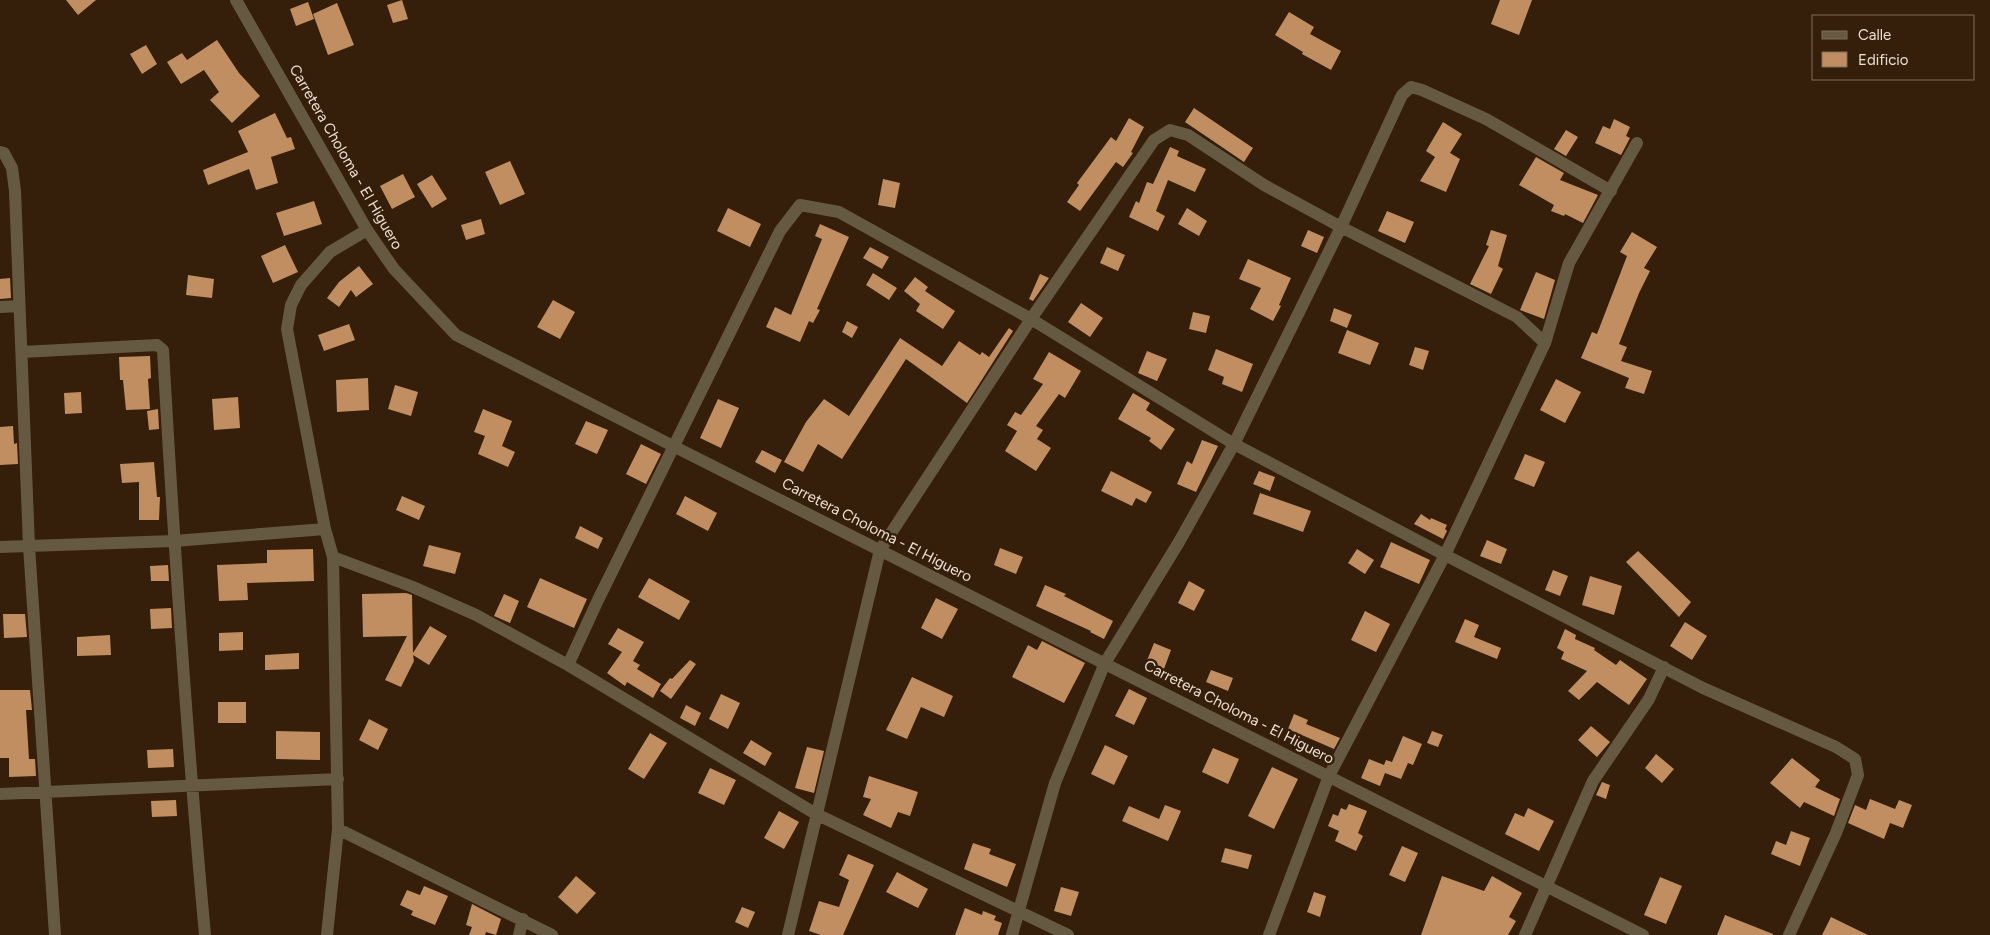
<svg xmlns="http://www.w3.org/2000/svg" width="1990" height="935" viewBox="0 0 1990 935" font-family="Figtree,sans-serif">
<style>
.building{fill:#c18e62}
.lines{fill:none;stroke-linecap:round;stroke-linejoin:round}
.minor{stroke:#665942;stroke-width:12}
.tertiary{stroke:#665942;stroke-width:12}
.labels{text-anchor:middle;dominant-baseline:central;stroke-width:5;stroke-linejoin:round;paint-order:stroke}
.street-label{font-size:15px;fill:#eedfd3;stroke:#351f0b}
</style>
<rect width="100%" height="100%" fill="#351f0b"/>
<path class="building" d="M66 0H96L78 15Z
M402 0 408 19 393 23 387 5Z
M1500 0H1532L1519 35 1491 24Z
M308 2 314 19 296 26 290 9Z
M337 3 354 45 328 55 313 14Z
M1289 12 1314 27 1310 34 1341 51 1331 70 1302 54 1303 52 1275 35Z
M217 40 239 73 260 96 232 123 210 100 219 92 204 70 181 84 167 62 182 53 187 60Z
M146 45 157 64 142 74 130 54Z
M1194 108 1253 148 1244 162 1185 122Z
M275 113 287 138 291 137 295 149 271 157 278 183 256 190 249 169 208 185 203 170 248 152 238 131Z
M1129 118 1144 127 1131 152 1133 153 1123 167 1116 162 1080 211 1067 202 1079 185 1077 183 1111 137 1116 141Z
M1614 119 1630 127 1626 136 1630 138 1621 155 1595 143 1603 126 1610 129Z
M1443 122 1462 134 1450 153 1460 159 1446 192 1420 181 1435 157 1426 151Z
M1566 130 1578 137 1566 156 1554 149Z
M1170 147 1179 151 1177 156 1206 169 1195 192 1168 180 1156 211 1165 216 1158 231 1129 217 1136 201 1139 203 1147 182 1153 184Z
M1536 157 1564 173 1560 180 1598 195 1583 223 1565 214 1564 216 1551 211 1554 205 1519 185Z
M510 161 525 194 500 205 485 172Z
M403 174 415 197 392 209 380 186Z
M432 175 447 199 432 208 417 184Z
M883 179 900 183 895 208 878 205Z
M314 201 322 224 284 236 276 213Z
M728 208 761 224 750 247 717 231Z
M1187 208 1207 221 1199 236 1178 224Z
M1387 211 1414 222 1405 243 1378 231Z
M481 219 485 234 466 240 461 225Z
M820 224 849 237 817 309 820 310 813 323 809 321 800 342 766 327 775 307 791 315 822 239 815 236Z
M1308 230 1324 237 1317 253 1301 246Z
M1491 230 1507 235 1498 266 1503 269 1491 294 1470 284 1489 246 1486 245Z
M1632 232 1657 247 1644 268 1650 271 1639 293 1619 344 1627 347 1621 361 1652 371 1644 394 1625 388 1629 378 1581 358 1592 332 1597 334 1627 256 1620 252Z
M285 245 298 272 273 283 261 256Z
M870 247 889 257 882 269 863 258Z
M1107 247 1125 255 1118 271 1100 263Z
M1248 259 1291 278 1279 305 1281 306 1273 321 1250 309 1261 288 1239 279Z
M359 266 373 284 356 297 351 290 339 307 327 298 339 282Z
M1536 272 1555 280 1544 319 1520 310Z
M873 273 897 288 889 300 866 285Z
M1040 274 1049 278 1033 301 1029 299Z
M188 275 214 279 212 298 186 295Z
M915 277 928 287 925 291 955 311 943 329 916 311 920 304 904 291Z
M10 278 11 298 0 299V279Z
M553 300 575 312 560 339 537 327Z
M1081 303 1103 318 1090 337 1068 322Z
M1334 308 1352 315 1347 328 1330 321Z
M1193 312 1210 316 1206 333 1189 329Z
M847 321 858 327 852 338 842 332Z
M349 324 355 340 324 351 318 335Z
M1009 328 1013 331 967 403 906 359 842 459 818 444 803 472 784 462 806 422 824 399 849 416 900 338 942 366 959 341 980 355 982 352 989 357Z
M1347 330 1379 343 1370 365 1338 353Z
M1415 347 1429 351 1423 370 1409 365Z
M1216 349 1253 364 1242 392 1222 384 1224 377 1208 370Z
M1147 351 1167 359 1157 381 1138 373Z
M1049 352 1081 371 1065 398 1059 394 1036 426 1043 430 1037 439 1051 448 1036 471 1005 451 1017 431 1007 425 1015 412 1021 415 1043 384 1033 379Z
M150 356 151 378 148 379 150 409 126 410 123 380H120L119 357Z
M368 378 369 410 337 412 336 380Z
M1556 379 1581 392 1565 423 1540 410Z
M395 385 418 392 411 416 388 409Z
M81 392 82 413 65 414 64 393Z
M1133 393 1150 403 1146 410 1175 429 1161 450 1149 441 1151 438 1118 419Z
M238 397 240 428 214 430 212 399Z
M718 399 739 408 721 448 700 438Z
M158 409 159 429 149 430 147 411Z
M483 409 512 421 502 446 515 452 508 467 478 454 485 436 474 432Z
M586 421 608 430 597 454 575 444Z
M13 426 14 444 17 443 18 464 0 465V427Z
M1202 440 1218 446 1196 492 1177 484 1187 461 1192 464Z
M641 444 661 454 646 484 626 474Z
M762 450 782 460 775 473 755 462Z
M1525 454 1545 462 1534 487 1514 479Z
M154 462 157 497H160L159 520H139V482L122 483 120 464Z
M1111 471 1152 492 1146 503 1136 498 1132 506 1101 491Z
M1259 471 1275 477 1270 491 1253 484Z
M1260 493 1311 511 1303 532 1253 514Z
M402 496 425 506 419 520 396 510Z
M685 496 717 513 708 531 676 514Z
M1421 514 1430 520 1431 518 1447 525 1445 529 1447 531 1443 539 1414 524Z
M580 526 603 538 598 549 575 538Z
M1487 540 1507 549 1501 564 1480 556Z
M1391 542 1430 560 1419 584 1380 567Z
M429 545 461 553 455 574 423 566Z
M1000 548 1023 557 1016 574 994 565Z
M313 549 314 581 247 583 248 600 219 601 217 565 267 563V550Z
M1357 549 1374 560 1365 574 1348 563Z
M1638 551 1691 602 1679 617 1626 562Z
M168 565 169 581H151L150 566Z
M1553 570 1568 576 1560 596 1545 590Z
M1590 576 1622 586 1614 615 1582 605Z
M540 578 587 599 574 628 527 607Z
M649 578 690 601 679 620 638 597Z
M1189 581 1205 590 1194 611 1178 603Z
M1045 585 1066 594 1064 596 1113 621 1104 639 1090 632 1091 631 1036 606Z
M406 593 412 595 413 653 430 626 447 636 429 665 413 655 414 661 401 687 385 680 407 636 363 637 362 594Z
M504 594 519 601 510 623 494 616Z
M936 598 958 609 942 639 921 628Z
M171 608 172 628 151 629 150 609Z
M1365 611 1390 624 1376 652 1351 640Z
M3 614H25L27 637 4 638Z
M1465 619 1479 625 1474 637 1501 648 1497 659 1455 642Z
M1685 622 1707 636 1692 660 1670 646Z
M618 628 644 642 633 661 640 665 637 669 661 684 653 698 627 682 625 686 607 673 622 652 608 644Z
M1565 629 1576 635 1575 639 1595 648 1594 650 1616 665 1620 660 1647 679 1629 705 1597 682 1579 700 1568 691 1587 671 1561 659 1564 652 1557 648Z
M243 632V650L219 651V633Z
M110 635 111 655 77 656V637Z
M1042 641 1085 663 1064 703 1012 677 1028 645 1037 650Z
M1154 643 1171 650 1164 669 1146 663Z
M299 653V669L265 670V655Z
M690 660 696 664 671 699 660 691 670 678 672 679Z
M1211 670 1233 678 1228 691 1206 682Z
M912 677 953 696 944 717 921 707 907 739 886 730Z
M1129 689 1147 698 1134 725 1115 716Z
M0 690H30L32 710H26L29 759H35L36 776 9 777V758H0Z
M721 694 740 703 728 729 709 719Z
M218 702H246V723H218Z
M686 705 701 713 695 726 680 718Z
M1294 714 1308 720 1306 724 1340 738 1334 749 1288 729Z
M369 719 388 729 378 750 359 740Z
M1591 726 1610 742 1597 757 1578 740Z
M276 731 320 732V760L276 759Z
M1432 731 1443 735 1438 747 1427 743Z
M650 733 667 743 644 779 628 769Z
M1403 736 1422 744 1413 765 1408 763 1401 779 1385 773 1380 786 1361 778 1369 759 1384 765 1386 760 1392 762Z
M751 740 772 753 765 766 743 753Z
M1105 745 1128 756 1114 785 1091 774Z
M807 747 824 751 814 793 795 788Z
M1213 748 1239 759 1228 784 1202 772Z
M173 749 174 767 148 768 147 750Z
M1656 754 1674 769 1662 783 1645 768Z
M1792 758 1820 780 1815 787 1840 799 1834 816 1804 802 1800 808 1770 783Z
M1272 767 1298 779 1274 829 1248 816Z
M710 768 736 780 724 805 698 793Z
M869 776 918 792 910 816 898 812 891 828 863 815 871 799 863 797Z
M1602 782 1610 785 1606 799 1596 795Z
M1870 799 1895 809 1899 800 1912 805 1903 828 1890 823 1884 839 1848 823 1855 805 1866 810Z
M176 800 177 816 152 817 151 801Z
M1349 804 1367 811 1358 833 1363 836 1356 851 1335 841 1339 831 1328 826 1333 814 1338 816 1341 808 1346 810Z
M1165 805 1181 811 1168 841 1122 821 1129 806 1159 819Z
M1528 808 1554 821 1539 851 1505 834 1515 813 1524 817Z
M779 811 799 822 784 849 764 838Z
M1791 831 1810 838 1800 866 1771 854 1776 841 1786 845Z
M973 843 991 849 989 854 1016 864 1007 887 964 869Z
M1402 846 1418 853 1405 882 1389 875Z
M1225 848 1252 855 1248 869 1221 862Z
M848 854 874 865 843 935H821L809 931 819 901 839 907 849 880 839 875Z
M897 872 928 889 918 908 886 892Z
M576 876 596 893 577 914 558 897Z
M1442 876 1484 891 1492 876 1522 893 1509 917 1516 921 1508 935H1421Z
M1660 877 1682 886 1666 924 1644 915Z
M424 886 448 896 435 925 411 915 413 911 400 905 407 890 420 895Z
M1061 887 1079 892 1071 916 1054 911Z
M1314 892 1326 896 1320 917 1307 912Z
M472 904 501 919 496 935 486 932 485 935H469L472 927 466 925Z
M742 907 755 912 748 928 735 922Z
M965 908 982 915 983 911 996 916 994 920 1002 923 998 935H955Z
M1725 915 1773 934V935H1717Z
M1831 917 1868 935H1822Z"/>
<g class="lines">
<path class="minor" d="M0 152 4 153 12 168 15 191 29 546 55 935
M0 307 19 306
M22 352 157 345 163 350C174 545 187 740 205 935
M0 547 174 541 325 529
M333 557 413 587 476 615 568 665 816 814 1068 935
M568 665 598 600 780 231 800 205 839 212 1031 319 1234 444 1445 555 1703 688 1836 747 1855 759 1858 775 1836 833 1789 935
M0 794 338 779
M338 829 552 935
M327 935 338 829 333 557 325 529 287 329 291 305 301 285 330 252 367 230
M519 935 523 919
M788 935 880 550 1031 319 1154 140 1170 130 1188 135 1264 185 1341 227 1517 317 1545 343
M1012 935 1055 783 1105 663 1179 542 1234 444 1341 227 1402 95 1411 87 1422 90 1486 119 1611 191
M1269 935 1329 776 1445 555 1545 343 1569 263 1637 143
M1525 935 1593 781 1649 699 1664 667"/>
<path class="tertiary" d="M236 0 367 230 394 269 456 335 675 447 1643 935"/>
</g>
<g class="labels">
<g class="street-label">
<text transform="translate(346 157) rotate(60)">Carretera Choloma - El Higuero</text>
<text transform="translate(877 530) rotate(27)">Carretera Choloma - El Higuero</text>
<text transform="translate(1239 712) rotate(27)">Carretera Choloma - El Higuero</text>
</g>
</g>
<rect x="1812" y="15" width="162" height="65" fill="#351f0b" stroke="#7f6c5b"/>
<rect x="1822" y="31" width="25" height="8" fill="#665942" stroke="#7f6c5b"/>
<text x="1858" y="40" font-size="15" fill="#eedfd3">Calle</text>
<rect x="1822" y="52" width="25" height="15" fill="#c18e62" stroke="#7f6c5b"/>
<text x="1858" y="65" font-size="15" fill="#eedfd3">Edificio</text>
</svg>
